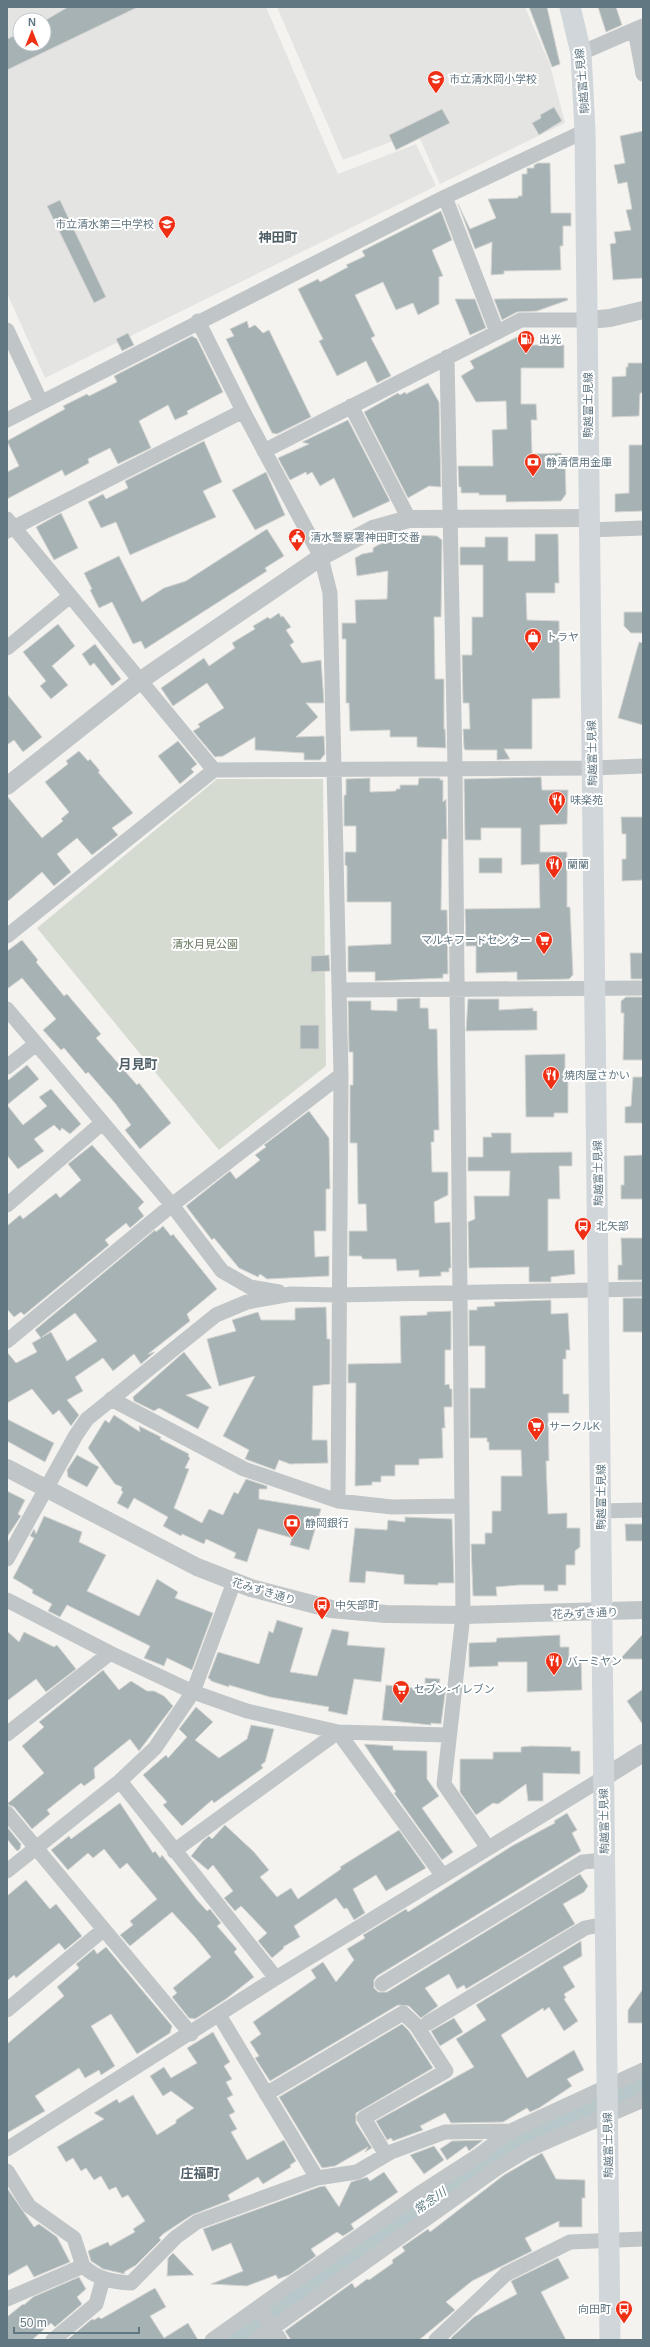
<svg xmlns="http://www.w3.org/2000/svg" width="650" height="2347" viewBox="0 0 650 2347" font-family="Helvetica,'Noto Sans JP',sans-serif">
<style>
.built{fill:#e4e5e3;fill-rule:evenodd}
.green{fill:#d5dbd0}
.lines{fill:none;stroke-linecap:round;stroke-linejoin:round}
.river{stroke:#b7c7ca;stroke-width:30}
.building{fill:#a7b2b5;stroke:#d5d5d2;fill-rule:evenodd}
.minor{stroke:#c0c5c7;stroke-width:15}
.tertiary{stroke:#c0c5c7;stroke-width:18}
.secondary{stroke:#d0d6da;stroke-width:21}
.labels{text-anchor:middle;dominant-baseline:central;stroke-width:4;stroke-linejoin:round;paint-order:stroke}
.poi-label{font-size:11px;fill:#617782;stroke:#fff;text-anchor:start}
.street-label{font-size:11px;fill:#617782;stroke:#fff}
.park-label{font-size:11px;fill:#687960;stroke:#fff}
.water-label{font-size:12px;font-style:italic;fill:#5c7b80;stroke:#fff}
.quarter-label{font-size:13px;font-weight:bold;fill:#4f5f67;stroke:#fff}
</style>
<rect width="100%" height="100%" fill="#f4f3ef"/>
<path class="built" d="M7 7H266L338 174 416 144 436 186 45 378 7 293ZM20 20H44V44H20Z
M277 7H525L550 65 565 123 440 184 417 132 343 160Z"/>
<path class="green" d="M217 779H323L326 1066 219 1150 37 928Z"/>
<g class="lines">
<path class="river" d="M230 2340 510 2146 643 2086"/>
</g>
<path class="building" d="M68 7H138L7 70V39L20 33V44H44V21Z
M529 7H547L560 64 552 67Z
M598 7H616L622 25 606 32Z
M554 107 562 121 539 135 532 123 541 118 540 115Z
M442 109 450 123 396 150 389 135Z
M643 131V278L613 280 610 244 616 243 614 232 631 230 626 210 632 209 627 182 618 184 614 165 625 163 620 136Z
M538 163H550L551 213H571V226H563V246H560L561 270 504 271V274L491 275 492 242 475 249 458 204 470 229 496 218 488 199 518 198V196H522V174H527V168H534V165Z
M60 200 106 297 94 303 47 206Z
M441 211 452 240 432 250 443 276 439 277V304L418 315 413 303 396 310 383 282 355 295 375 336 371 338 391 376 377 383 366 361 337 376 319 341 323 339 298 289 318 279 320 282 348 267 346 265 365 256 362 251Z
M567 298 568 300 537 311 517 312 502 320 494 299Z
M455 299H475L486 328 470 335Z
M247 321 249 328 255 325 263 333 269 330 311 417 277 434 272 433 226 339 234 336 230 329Z
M128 333 134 345 122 351 116 339Z
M192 336 197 339 223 392 187 411 188 414 175 420 168 405 139 421 151 448 118 464 110 448 88 459 89 463 65 476 62 470 7 499V472L19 466 7 441 65 409 63 406 87 394 89 396 117 382 114 376Z
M517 337 518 340H523V345H564V368H521V404H536L537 420H531L532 454 561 453 565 462 566 494 561 501 506 502V495H479V493H461V487H459L458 466H493L492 430 507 429 506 401 476 402 461 376 474 368 470 361Z
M628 363H643V393H640L639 416 612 417V377L626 376V367H628Z
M428 383 439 402 441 487 429 486 408 498 364 412 398 393 400 395 405 392 406 394Z
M348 420 390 501 353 518 334 478 320 486 312 472 307 475 306 472 290 480 278 458 309 444 302 442Z
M204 441 222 482 203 491 216 517 130 555 116 522 101 528 88 502 103 494 106 499 128 488 125 481Z
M629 445H643V511L615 512V494L629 493Z
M266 472 285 515 255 530 232 490Z
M61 513 78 548 54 560 36 527Z
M267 529 284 556 265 568 267 571 145 649 141 641 133 644 112 602 99 608 90 590 92 589 84 573 119 556 142 602 164 588 186 581Z
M535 534H558L559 583H555V593H526L527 620 559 621 560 698 532 699V749H504L510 759 497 760V750H465L464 748 463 729H470L469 703H463L462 655H472V617H483V565H460V547H485V537H508V561H535Z
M415 535 437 536 442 540 441 617H434L435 679H444V729H445L446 748 417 747V737H390V730L350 731 349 703H346V639H342V623H356L355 600 387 599 388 571 357 576 355 558 362 554 373 552V548L378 545 400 537H415Z
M624 612H643V633H631L624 626Z
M279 613 281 617 283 616 291 627 286 630 294 642 290 645 302 663 321 660 324 703H306L318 717 296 737 324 736 325 754 320 760H304V753L255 750V737L223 756 215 757 193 731 200 727 198 724 224 708 207 683 173 706 161 688 204 658 209 666 235 648 232 643 255 629 253 626 268 617 270 619Z
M58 624 75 646 52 666 68 685 51 699 40 686 46 681 23 652Z
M639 642 643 643V725L618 718Z
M95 644 121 679 112 686 94 663 90 666 82 654Z
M7 694 42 737 23 752 14 740 7 745Z
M178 741 197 764 191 769 194 772 180 784 158 756Z
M79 751 88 761 90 759 100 771 98 772 133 813 112 828 118 835 92 855 77 838 57 854 71 872 54 886 42 872 7 902V796L42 838 63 821 61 819 69 812 45 782 68 764 66 761Z
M541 777 542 790H568L567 824 540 825V852H567V907H570L573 975 569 979 517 980V972L476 973V946H466L465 909 540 908 539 864 521 865V828H481V840H465L464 779Z
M370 778V792L396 791V789H400V785H418L419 778H440V780H443V802L446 799 447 839H442L441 910H447L448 974H443V978L375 981V972H348V946L391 944V902H347V866L345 865V852H356V826H344V795H346V779Z
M621 817H643V880L622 881V859H626V834H622Z
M479 858H502V873H479Z
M22 940 38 960 36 962 64 996 67 994 101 1034 96 1038 137 1085 139 1083 171 1123 140 1149 125 1130 131 1125 115 1103 88 1072 86 1074 64 1048 61 1050 43 1030 56 1019 22 978 7 989V951Z
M630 953H643V979H631Z
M329 955 330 971 311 972V956Z
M626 997H643V1060H623L624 1013H621V1001Z
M420 998V1008H428L429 1029H437L439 1130H434V1142H431L432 1172H448V1195L434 1202 435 1223 450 1222 451 1268H449V1272H441V1276L419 1277V1270L397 1271 396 1259H363L361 1256H349V1231H367L366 1204H358L357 1143H350V1085H353V1052H349L348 1001H371V1010L397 1011V999Z
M468 999H499V1010L533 1008V1011H537V1030L466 1031Z
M300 1025H319V1049H300Z
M565 1054V1072H568V1113H554V1117H526L525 1055Z
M27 1065 39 1079 7 1105 23 1125 47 1106 39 1097 51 1089 81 1124 70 1134 62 1128 60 1131 54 1125 34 1139 44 1151 18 1169 7 1155V1081Z
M633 1077H643V1123H625V1107L631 1106Z
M309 1111 329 1138 330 1189H326V1231H314L315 1257 329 1256V1276L267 1279 260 1274 258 1277 239 1268 214 1238 212 1240 186 1206 230 1171 236 1179 260 1160 255 1155 266 1147 264 1145Z
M491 1133H511V1153L572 1152V1166H559L560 1199H548V1251L574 1250 575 1274 551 1277V1282H529V1267L469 1268 468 1222 475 1219 474 1196H509L510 1171H468V1157H483V1137H492Z
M92 1145 144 1202 138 1208 144 1216 130 1228 126 1223 105 1240 109 1245 24 1315 21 1312 14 1317 7 1309V1226L20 1215 23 1219 56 1193 60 1198 81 1180 68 1164Z
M643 1155V1199H621V1185H624V1156Z
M163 1226 171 1236 173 1234 217 1289 187 1314 190 1321 148 1354 155 1352 141 1364 134 1354 113 1371 103 1358 75 1377 83 1391 67 1400 79 1415 71 1426 59 1410 53 1415 32 1389 7 1403V1352L16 1363 37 1352 32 1343 41 1338 35 1330 155 1230 156 1232ZM75 1313 97 1341 67 1361 51 1332 42 1337Z
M621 1238H643V1280H618V1265H622Z
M623 1298H643V1332H623Z
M551 1300V1314L568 1313 570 1350H566V1359H563V1394H569V1413H548L549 1461H546L548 1514 567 1513V1528H580V1547L575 1551V1565H566V1585H558V1591H544V1585H519L496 1587 497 1596H473L471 1544H485V1533H492V1511H501V1476H522L521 1450H489V1442H487V1438H470V1388H485V1346H469V1310H477V1307L495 1306 494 1302Z
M326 1307 327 1339H330V1384L313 1386 312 1440H327L328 1463 290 1464 279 1460 275 1470 245 1459 249 1450 223 1436 255 1376 219 1386 207 1339 236 1331 232 1320 258 1312 261 1320H295V1308Z
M451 1311V1350H445V1385L449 1384 450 1389H452V1407H444L445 1428H442L443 1458 419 1459V1465H395V1476H381V1482H372V1485L355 1486 356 1383H348V1364L401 1363 400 1316 427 1315V1312Z
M184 1352 212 1388 186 1395 209 1407 198 1429 159 1408 154 1411 134 1401 133 1397Z
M114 1415 140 1432 139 1426 161 1437 160 1439 189 1454 188 1456 190 1458 185 1468 189 1469 174 1508 202 1523 209 1509 223 1515 234 1492 238 1494 246 1479 267 1486V1489H259V1499L321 1509 309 1550 290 1545 292 1538 260 1529H258L247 1562 234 1558 236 1553 206 1539 204 1544 182 1534 181 1536 163 1526 168 1517 134 1498 128 1509 117 1503 123 1492 121 1490 122 1487 115 1484 88 1448 105 1420 109 1423Z
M7 1419 54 1443 45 1462 7 1441Z
M77 1455 99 1467 87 1487 68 1477 67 1470Z
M7 1491 25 1500 18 1514 21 1516 7 1537Z
M44 1516 82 1532 79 1542 106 1555 87 1591 139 1616 157 1579 178 1592 175 1598 213 1613 192 1670 167 1658 164 1666 144 1658 150 1646 67 1605 60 1617 48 1611 52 1604 32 1593 33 1590 13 1578 34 1538 30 1536 34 1529 36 1534Z
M405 1517 452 1519 454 1583H438V1585L404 1584V1575L366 1571 365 1583 349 1582 355 1528 387 1530 388 1520 405 1522Z
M625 1524H643V1541H626Z
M277 1620 303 1628 290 1672 317 1676 332 1629 349 1632 347 1645 385 1648 381 1682 354 1679 347 1715 328 1711 329 1707 270 1697 229 1685V1687L211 1681V1680L208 1678 218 1652 259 1664 269 1631 273 1633Z
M7 1631 19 1642 24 1632 54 1647 57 1645 76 1669 46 1692 36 1679 7 1701Z
M643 1634V1659H620Z
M560 1635V1647H569V1660H581L582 1690 527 1692V1662H498V1666L469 1667V1643L496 1642 497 1638Z
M103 1670 119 1690 131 1681 147 1691H154L164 1696 173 1706 139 1751 130 1739 94 1768 95 1778 84 1786 81 1783 47 1810 50 1814 32 1829 14 1807 7 1804 44 1773 22 1746 44 1727 39 1722Z
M425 1678 440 1679 439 1686 446 1687 441 1724 431 1723V1725L382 1720 386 1685 422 1689V1684L425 1685Z
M643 1689V1725L627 1701Z
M196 1707 213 1722 195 1740 219 1758 247 1739 251 1725 274 1729 265 1762 261 1765 263 1768 214 1803 212 1800 182 1826 163 1805 167 1802 143 1775 166 1755 168 1758 187 1737 179 1729Z
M364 1744 393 1746V1750L427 1751V1779L439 1796 422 1808 453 1852 442 1860 394 1793 396 1792Z
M531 1746 571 1747V1751H580V1774L543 1773V1801H528L526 1784 498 1804 493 1803 476 1815 460 1792V1759H493V1752H521V1747Z
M120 1803 153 1853 155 1851 160 1858 162 1855 197 1900 207 1911 210 1909 221 1923 217 1926 237 1949 234 1952 254 1977 226 1999 195 2019 189 2018 172 1997 177 1993 173 1988 211 1957 195 1937 172 1912 130 1946 120 1935 133 1925 130 1921 157 1899 127 1863 120 1869 104 1849 93 1858 88 1853 68 1870 51 1850 69 1836 71 1839Z
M567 1813 577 1830 572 1833 581 1851 377 1976 374 1980V1988L378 1992H387L580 1874 588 1886 584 1892 563 1904 575 1924 466 1989 464 1985 457 1989 449 1974 425 1988 438 2006 421 2018 409 2006 398 2005 270 2081 255 2058 259 2056 250 2042 261 2034 253 2022 316 1978 311 1970 323 1962 336 1982 354 1960 347 1949 365 1938 363 1935 406 1909 408 1912 512 1846 555 1823 554 1821Z
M225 1825 254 1852 269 1870 260 1877 277 1897 291 1888 298 1899 341 1869 340 1867 399 1830 426 1868 386 1891 376 1875 353 1889 365 1913 354 1920 347 1908 344 1909 336 1898 294 1926 300 1937 283 1947 284 1948 272 1958 258 1941 267 1933 241 1906 235 1911 224 1898 233 1891 213 1865 208 1870 191 1856 203 1841 209 1836 212 1839Z
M7 1827 21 1844 20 1849 17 1851 7 1839Z
M26 1880 50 1909 56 1904 82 1936 65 1950 59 1943 16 1978 14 1975 7 1981V1896Z
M581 1941 582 1956 563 1967 575 1987 564 1994 566 1998 564 1999 578 2021 564 2031 549 2007 544 2011 543 2008 501 2035 527 2078 574 2050 584 2070 567 2079 572 2086 539 2108 530 2112 527 2108 503 2122 451 2123 445 2113 420 2126 423 2130 393 2141 391 2138 387 2140 376 2121 474 2067 456 2039 486 2020 476 2005Z
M106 1947 172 2026 170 2033 137 2054 111 2014 91 2026 115 2066 101 2075 99 2070 85 2078 79 2068 35 2096 45 2111 7 2133V2044L64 1996 57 1987 79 1968 76 1964 94 1949 97 1954Z
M643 1989V2023H628V2010Z
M454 2018 463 2032 440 2046 431 2031Z
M402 2024 409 2031 433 2068 356 2113V2123L372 2148 365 2152 368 2147 335 2166 322 2168 279 2097Z
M213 2032 230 2062 224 2066 232 2079 226 2082 233 2095 227 2098 235 2112 229 2115 237 2129 231 2132 247 2160 284 2140 296 2161 290 2165 291 2167 263 2184 258 2177 228 2195 230 2200 192 2215 163 2234 159 2238 161 2240 136 2265 124 2272 125 2274 103 2269 91 2261 88 2251 108 2242 110 2246 135 2232 133 2229 145 2221 128 2195 122 2198 116 2187 109 2190 101 2176 94 2180 86 2168 81 2171 73 2158 66 2162 57 2147 104 2119 94 2113 117 2099 119 2103 133 2095 157 2135 176 2123V2120L194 2108 171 2091 163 2096 150 2076 164 2067 171 2078 197 2063 187 2048Z
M483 2140 469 2151 466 2146 447 2160 440 2149 452 2141Z
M434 2146 444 2160 424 2174 410 2155Z
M542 2153 556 2179 585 2180V2198H582V2227H559V2221L525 2238 532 2251 472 2281 446 2302 455 2310 419 2340H291L285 2331 352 2283 355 2288 367 2279 369 2280 393 2263 392 2260 405 2251 402 2247 428 2229 430 2232 504 2175Z
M384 2172 398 2192 351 2224 354 2229 343 2236 337 2232 311 2249 316 2256 289 2275 278 2279 276 2275 247 2286 211 2284 243 2271 231 2243 212 2251 203 2229 319 2187 325 2186 339 2207 351 2182 367 2177 370 2181Z
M7 2188 34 2227 39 2224 57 2237 70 2262 34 2277 27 2265 7 2276Z
M173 2253 194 2275 167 2276 168 2258Z
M558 2258 569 2278 541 2292 566 2340H452L451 2338 474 2317 517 2294 511 2281Z
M79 2277 86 2289 77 2297 82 2304 55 2327 51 2323 32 2340H7V2317L23 2304 24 2305 33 2297Z
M155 2288 166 2307 150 2316 164 2338 188 2323 198 2340H67L92 2319 94 2320 99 2317 101 2319Z"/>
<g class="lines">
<path class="minor" d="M635 30 643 74
M581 53 643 26
M445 197 497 332
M198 321 243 411 321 557 330 593 341 1075 338 1501
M7 330 41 402
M447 357 455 767 463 1615 444 1784 488 1848
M351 406 409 519
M7 420 445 197 585 131
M264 451 521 320H588
M7 519 214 770 593 768 643 766
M588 530 643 528
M7 531 243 411
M7 648 70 596
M7 936 214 770
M339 990 643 988
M7 1009 172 1205 222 1271 250 1287 279 1292
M7 1067 36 1044
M7 1205 102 1123
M7 1341 172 1205 341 1075
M111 1399 244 1469 338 1501 392 1507 461 1506
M601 1511 643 1510
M7 1559 76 1435 87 1419 216 1315 247 1302 291 1294 338 1295 643 1289
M7 1600 110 1653 193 1692 247 1711 338 1732 448 1735
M7 1734 110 1653
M120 1781 276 1978
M7 1813 191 2034
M174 1851 338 1732 443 1876
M7 1871 120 1781 155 1748 193 1692 234 1582
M382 1984 583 1862 604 1860
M7 2010 103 1930
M219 2015 317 2178 357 2172 391 2152 445 2132 511 2131 643 2070
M428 2023 585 1928 605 1924
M266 2094 403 2013 416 2025 446 2071 364 2118 386 2155
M7 2149 276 1978 603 1778
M7 2171 29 2206 74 2238 83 2266 7 2299
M83 2266C97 2279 112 2282 131 2283L176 2237 197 2222 317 2178
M259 2307 280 2340
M53 2340 96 2304 103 2279
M212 2340 417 2195 479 2155 511 2131
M256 2340 499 2167 527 2150 643 2100
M436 2340 506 2274 570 2242 643 2239"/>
<path class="tertiary" d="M588 320 610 318 643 310
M7 786 141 680 321 557 373 529 409 519 589 518
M7 1468 197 1567 251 1588 331 1609 386 1614 463 1615 643 1610
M603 1778 643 1753"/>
<path class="secondary" d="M570 7 581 53 585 131 610 2340"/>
</g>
<defs>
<symbol id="school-pin" viewBox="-11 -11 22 30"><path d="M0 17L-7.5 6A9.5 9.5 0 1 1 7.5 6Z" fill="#ef2e14" stroke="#fff"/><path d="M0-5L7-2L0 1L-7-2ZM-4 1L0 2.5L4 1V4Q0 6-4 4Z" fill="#fff"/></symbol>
<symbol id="fuel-pin" viewBox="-11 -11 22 30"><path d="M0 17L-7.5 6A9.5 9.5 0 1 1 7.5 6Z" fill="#ef2e14" stroke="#fff"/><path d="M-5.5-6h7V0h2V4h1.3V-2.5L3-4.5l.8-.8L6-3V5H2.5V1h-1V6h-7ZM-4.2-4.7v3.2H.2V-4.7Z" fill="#fff"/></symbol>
<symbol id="bank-pin" viewBox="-11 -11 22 30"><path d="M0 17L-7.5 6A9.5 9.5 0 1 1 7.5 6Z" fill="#ef2e14" stroke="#fff"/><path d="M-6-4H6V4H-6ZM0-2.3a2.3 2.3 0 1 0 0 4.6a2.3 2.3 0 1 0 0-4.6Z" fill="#fff"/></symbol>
<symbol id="civic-pin" viewBox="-11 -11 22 30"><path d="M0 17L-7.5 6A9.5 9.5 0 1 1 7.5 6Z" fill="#ef2e14" stroke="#fff"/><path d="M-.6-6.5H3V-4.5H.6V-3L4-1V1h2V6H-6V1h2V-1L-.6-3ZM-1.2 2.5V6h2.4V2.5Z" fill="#fff"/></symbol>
<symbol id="shop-pin" viewBox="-11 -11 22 30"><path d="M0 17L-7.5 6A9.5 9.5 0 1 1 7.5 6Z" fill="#ef2e14" stroke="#fff"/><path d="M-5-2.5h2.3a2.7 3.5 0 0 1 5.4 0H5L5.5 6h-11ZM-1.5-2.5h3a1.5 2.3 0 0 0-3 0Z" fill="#fff"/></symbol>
<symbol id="restaurant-pin" viewBox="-11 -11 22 30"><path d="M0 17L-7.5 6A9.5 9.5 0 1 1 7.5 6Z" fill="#ef2e14" stroke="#fff"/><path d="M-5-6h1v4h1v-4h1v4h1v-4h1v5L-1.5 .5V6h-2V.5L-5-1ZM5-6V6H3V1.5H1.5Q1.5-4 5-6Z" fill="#fff"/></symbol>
<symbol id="supermarket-pin" viewBox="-11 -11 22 30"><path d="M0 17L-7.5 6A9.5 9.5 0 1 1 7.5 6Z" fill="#ef2e14" stroke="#fff"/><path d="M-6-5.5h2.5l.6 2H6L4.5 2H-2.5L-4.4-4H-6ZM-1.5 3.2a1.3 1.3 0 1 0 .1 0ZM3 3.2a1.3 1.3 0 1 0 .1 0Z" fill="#fff"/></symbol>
<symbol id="bus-pin" viewBox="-11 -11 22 30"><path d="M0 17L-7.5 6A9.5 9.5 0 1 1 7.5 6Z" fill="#ef2e14" stroke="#fff"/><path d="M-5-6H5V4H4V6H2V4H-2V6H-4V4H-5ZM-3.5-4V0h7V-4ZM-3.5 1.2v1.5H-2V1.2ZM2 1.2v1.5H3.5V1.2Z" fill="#fff"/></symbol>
</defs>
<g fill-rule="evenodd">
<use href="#school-pin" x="426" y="69" width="20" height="27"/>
<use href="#school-pin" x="157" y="214" width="20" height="27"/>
<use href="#fuel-pin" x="516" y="329" width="20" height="27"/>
<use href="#bank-pin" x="523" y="452" width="20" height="27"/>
<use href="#civic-pin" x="287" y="527" width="20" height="27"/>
<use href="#shop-pin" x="523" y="627" width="20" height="27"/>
<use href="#restaurant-pin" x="547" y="790" width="20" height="27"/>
<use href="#restaurant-pin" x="544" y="854" width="20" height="27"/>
<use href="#supermarket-pin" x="534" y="930" width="20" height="27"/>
<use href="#restaurant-pin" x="541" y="1065" width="20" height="27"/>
<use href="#bus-pin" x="573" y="1216" width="20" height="27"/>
<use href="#supermarket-pin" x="526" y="1416" width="20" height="27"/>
<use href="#bank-pin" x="282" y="1513" width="20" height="27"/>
<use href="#bus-pin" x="312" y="1595" width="20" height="27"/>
<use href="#restaurant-pin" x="544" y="1651" width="20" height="27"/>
<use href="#supermarket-pin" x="391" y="1679" width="20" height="27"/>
<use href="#bus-pin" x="614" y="2299" width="20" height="27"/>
</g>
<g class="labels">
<g class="poi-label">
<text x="449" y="79">市立清水岡小学校</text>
<text x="154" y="224" text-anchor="end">市立清水第二中学校</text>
<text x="539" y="339">出光</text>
<text x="546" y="462">静清信用金庫</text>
<text x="310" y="537">清水警察署神田町交番</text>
<text x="546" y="637">トラヤ</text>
<text x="570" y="800">味楽苑</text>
<text x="567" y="864">蘭蘭</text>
<text x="531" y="940" text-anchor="end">マルキフードセンター</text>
<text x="564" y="1075">焼肉屋さかい</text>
<text x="596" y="1226">北矢部</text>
<text x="549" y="1426">サークルK</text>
<text x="305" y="1523">静岡銀行</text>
<text x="335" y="1605">中矢部町</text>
<text x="567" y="1661">バーミヤン</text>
<text x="414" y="1689">セブン-イレブン</text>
<text x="611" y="2309" text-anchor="end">向田町</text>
</g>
<g class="street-label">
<text transform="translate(582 81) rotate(-95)">駒越富士見線</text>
<text transform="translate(588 405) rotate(-90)">駒越富士見線</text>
<text transform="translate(592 753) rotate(-91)">駒越富士見線</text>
<text transform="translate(598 1173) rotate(-91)">駒越富士見線</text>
<text transform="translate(601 1497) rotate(-90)">駒越富士見線</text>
<text transform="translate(264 1591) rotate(17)">花みずき通り</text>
<text transform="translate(585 1613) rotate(-2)">花みずき通り</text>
<text transform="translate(604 1821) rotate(-91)">駒越富士見線</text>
<text transform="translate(608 2145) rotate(-91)">駒越富士見線</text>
</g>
<g class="park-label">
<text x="205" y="944">清水月見公園</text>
</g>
<g class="water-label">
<text transform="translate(430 2201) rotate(-35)">常念川</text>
</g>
<g class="quarter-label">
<text x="278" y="237">神田町</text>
<text x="138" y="1064">月見町</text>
<text x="200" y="2173">庄福町</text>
</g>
</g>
<rect width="650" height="2347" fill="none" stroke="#617782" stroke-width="16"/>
<g transform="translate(32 32)"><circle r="19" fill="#ffffff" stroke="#c0c9cd"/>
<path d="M0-3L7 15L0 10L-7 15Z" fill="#ef2e14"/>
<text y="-6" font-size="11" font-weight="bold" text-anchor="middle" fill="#617782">N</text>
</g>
<path d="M14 2327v6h125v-6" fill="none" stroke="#617782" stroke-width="2"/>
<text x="20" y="2327" font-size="12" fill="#617782" stroke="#ffffff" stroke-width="3" paint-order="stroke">50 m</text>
</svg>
